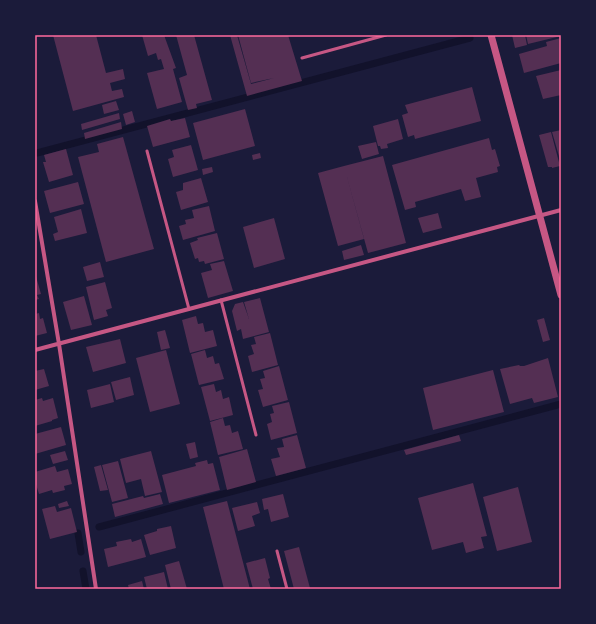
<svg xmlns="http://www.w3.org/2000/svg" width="596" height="624" viewBox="0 0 596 624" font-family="Helvetica,sans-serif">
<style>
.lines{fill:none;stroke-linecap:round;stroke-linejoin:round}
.stream{stroke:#12122b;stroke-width:7}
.building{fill:#542f53}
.service{stroke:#c65784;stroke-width:3}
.minor{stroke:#c65784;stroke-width:4}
.tertiary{stroke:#c65784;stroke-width:7}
.neatline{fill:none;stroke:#ff6b9d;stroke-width:1.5}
</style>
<rect width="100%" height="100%" fill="#1b1b3a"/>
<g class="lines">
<path class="stream" d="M37 153 470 38
M99 527 561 404
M78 533 81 552
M83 571 86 589"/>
</g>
<path class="building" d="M53 35H96L106 73 123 69 125 79 110 83 112 91 122 89 124 97 73 111Z
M142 35H164L176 68 173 69 182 102 157 109 147 73 164 69 161 59 158 60 156 53 148 56Z
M176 35H194L212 100 196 104 197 108 188 110 179 78 187 75Z
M230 35H237L251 84 274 78 251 83 238 35H288L302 81 247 96Z
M512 35H525L527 45 515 48Z
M526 35H561V36L528 44Z
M561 38V63L524 73 519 54 547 46 546 42Z
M561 70V95L543 99 536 76Z
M472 87 481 121 415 139 414 135 408 137 402 115 408 113 405 105Z
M116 101 119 110 104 114 102 105Z
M245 109 255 146 203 160 193 123Z
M132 111 135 122 126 125 123 114Z
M119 113 120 119 82 130 81 124Z
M185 118 190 137 153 147 147 126 170 119 171 121Z
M398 119 403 139 387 144 388 148 381 149 380 146H378L373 126Z
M121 122 122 129 85 139 84 133Z
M561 130V163L552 132Z
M551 132 560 166 552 168V167H548L539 135Z
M123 137 154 249 106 262 78 157 99 152 97 144Z
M489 138 492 150 495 149 500 166 497 167 498 172 476 178 481 197 465 201 461 189 415 202 416 207 405 210 392 165Z
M376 142 379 154 362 159 358 146Z
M191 145 198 170 173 177 168 159 174 157 172 150Z
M66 149 73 175 49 182 43 162H46L44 155Z
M260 153 261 158 253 160 252 155Z
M383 156 406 243 368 253 344 166Z
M344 166 364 239 338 246 318 173Z
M212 167 213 172 203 175 202 169Z
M201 178 208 202 181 210 176 192 183 190V183Z
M78 182 84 204 50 213 44 191Z
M209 206 215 231 183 240 179 226 186 224 185 220 194 218 192 210Z
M81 209 87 233 55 241 53 234 58 232 54 217Z
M438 213 442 228 423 233 418 218Z
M274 218 285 259 254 268 243 227Z
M217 233 224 259 205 264 204 261 199 262 198 258 195 259 190 243 198 240 197 238Z
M361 245 364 255 344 260 342 251Z
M224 261 233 291 208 298 201 273 212 270 210 264Z
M100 262 104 277 87 281 83 267Z
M35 273 41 294 37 295 39 299 35 300Z
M105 282 112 308 106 310 108 316 94 320 86 287Z
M84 296 92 325 71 330 63 302Z
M260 298 269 332 243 339 241 329 237 331 232 311 235 304 243 302 249 319 244 302Z
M39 313 40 319 43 318 47 333 35 336V314Z
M196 316 198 324 203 323 205 332 213 330 217 346 190 353 182 320Z
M544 318 550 340 543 342 537 320Z
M165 330 170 348 161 350 157 332Z
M270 333 278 365 252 372 248 356 254 354 251 345 256 344 254 337Z
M120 339 126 363 93 372 86 347Z
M166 350 180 404 150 412 136 358Z
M205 350 207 358 213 356 215 364 219 363 224 379 199 385 191 354Z
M548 358 558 397 534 403 532 398 510 404 500 369 519 365 520 366H524Z
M279 366 288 400 263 407 258 390 263 389 260 379 265 378 263 371Z
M44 369 49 386 35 390V371Z
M493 370 504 412 433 430 423 388Z
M130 377 134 395 116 400 111 382Z
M110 384 114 402 91 408 87 390Z
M214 384 216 392 221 390 223 399 229 397 233 415 210 421 201 387Z
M42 398 43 401 53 398 58 418 52 420V421L35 426V400Z
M289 402 297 433 271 440 267 424 272 422 270 414 274 413 272 406Z
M223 418 225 426 230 425 232 433 238 431 243 449 218 455 210 422Z
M61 427 66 445 35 454V434Z
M297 435 306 468 276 476 271 459 280 457 277 448 284 447 282 439Z
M459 435 461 441 406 455 404 450Z
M195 442 198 457 190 459 186 444Z
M247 449 256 482 227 490 219 457Z
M65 451 68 460 53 464 50 455Z
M151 451 162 492 145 496 141 479 126 483 120 459Z
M207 460 208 464 213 463 220 490 169 503 162 475 196 466 195 463Z
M118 461 128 498 112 502 102 465Z
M101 465 108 490 100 491 94 467Z
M55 466 57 472 68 469 72 484 64 486 65 490 53 493 52 490 39 494 35 481V472Z
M473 483 487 536 481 537 484 548 466 553 463 542 432 550 418 498Z
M518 487 532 542 497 551 483 497Z
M160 494 163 504 115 517 112 504 143 496 144 498Z
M283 494 289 517 271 522 268 509 264 510 262 499Z
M67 501 69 506 59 508 58 504Z
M227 501 250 589H224L203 507Z
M257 502 260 513 252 516 255 526 238 531 232 508Z
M55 506 57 512 71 508 77 532 50 539 42 509Z
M171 526 176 548 150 555 144 535 157 531V529Z
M131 539 132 542 141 539 146 557 108 567 104 549 117 546 116 542Z
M299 547 310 588 306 589H294L284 551Z
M265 558 270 578 268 579 271 589H253L246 563Z
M179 561 187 589H171L165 565Z
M164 572 168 589H147L144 577Z
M142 581 144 589H129L128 585Z"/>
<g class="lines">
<path class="service" d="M302 58 386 35
M147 151 189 309
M221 300 256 435
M277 551 287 589"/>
<path class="minor" d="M35 201 59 344 96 589
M35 350 561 210"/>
<path class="tertiary" d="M491 35 561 295"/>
</g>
<rect width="596" height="624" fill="none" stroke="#1b1b3a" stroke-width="72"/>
<rect x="36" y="36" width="524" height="552" class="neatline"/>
</svg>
